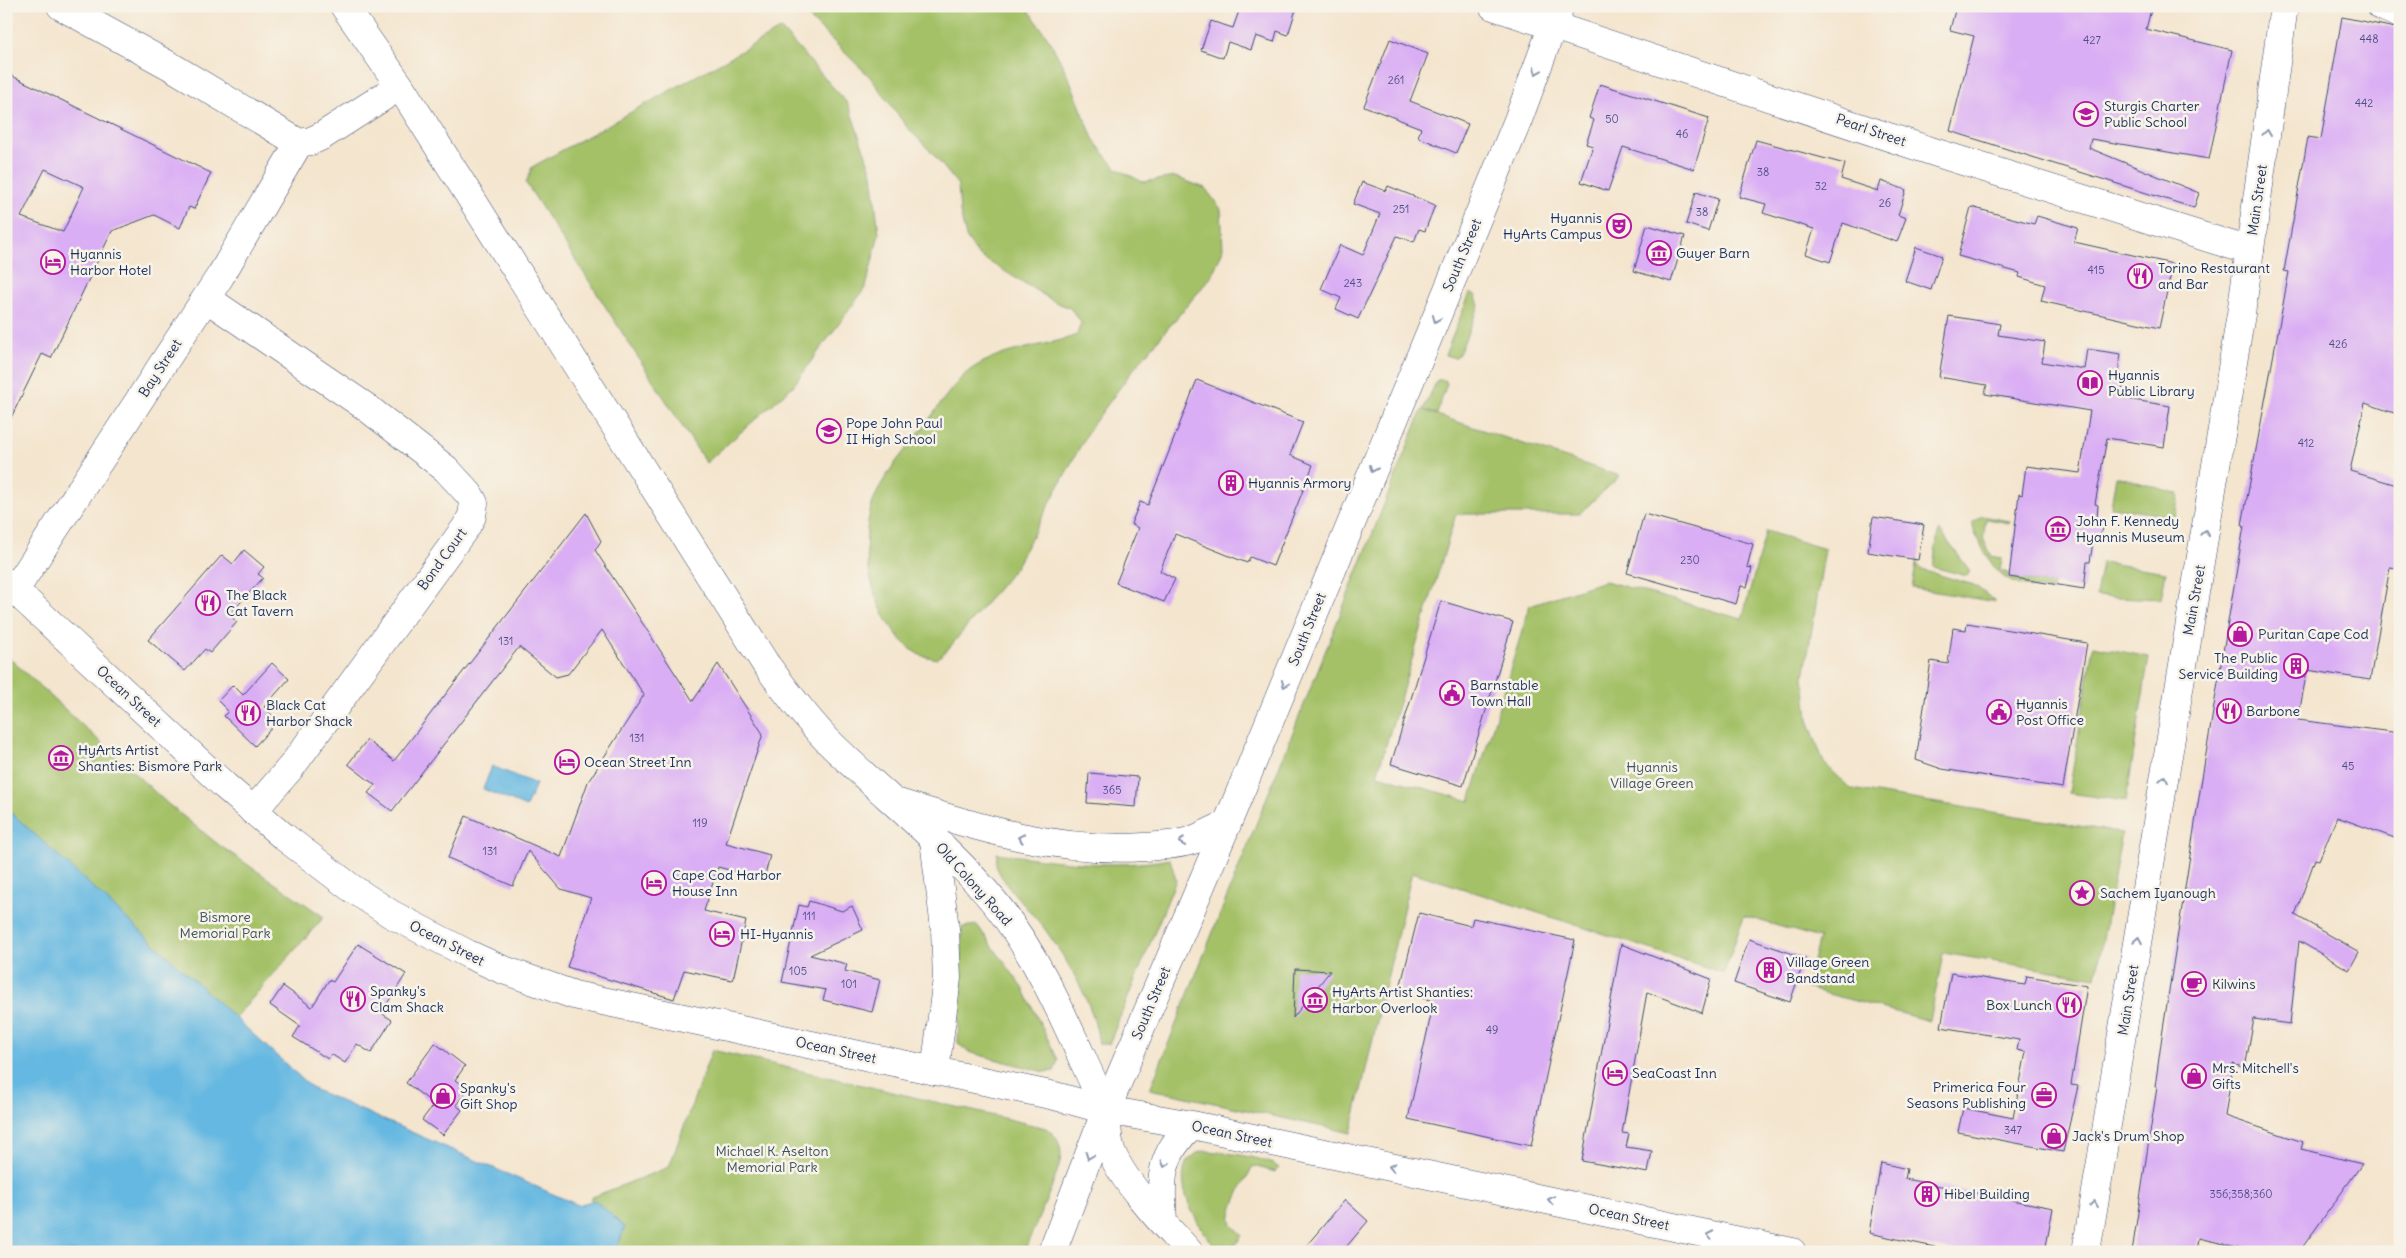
<svg xmlns="http://www.w3.org/2000/svg" width="2406" height="1258" viewBox="0 0 2406 1258" font-family="Delius,sans-serif">
<style>
.green{fill:#a4c168;stroke:#607863}
.water{fill:#65b8e1;stroke:#4074a0}
.building{fill:#daaef4;fill-rule:evenodd}
.lines{fill:none;stroke-linecap:round;stroke-linejoin:round}
.minor-casing{stroke:#3c4a6f;stroke-width:29}
.major-casing{stroke:#3c4a6f;stroke-width:29}
.minor{stroke:#fff;stroke-width:28}
.major{stroke:#fff;stroke-width:28}
.oneway{stroke:#8d97ae}
.labels{text-anchor:middle;dominant-baseline:central;stroke-width:5;stroke-linejoin:round;paint-order:stroke}
.number-label{font-size:11px;fill:#4b4f84}
.poi-label{font-size:14px;fill:#1b2f5e;stroke:#f7f3e8;text-anchor:start}
.street-label{font-size:14px;fill:#1b2f5e;stroke:#f7f3e8}
.park-label{font-size:14px;fill:#3d5460;stroke:#f7f3e8}
</style>
<rect width="100%" height="100%" fill="#f7f3e8"/>
<filter id="ink" filterUnits="userSpaceOnUse"><feTurbulence type="fractalNoise" baseFrequency=".02" numOctaves="2"/><feDisplacementMap in="SourceGraphic" scale="10" xChannelSelector="R" yChannelSelector="G"/><feConvolveMatrix kernelMatrix="1 2 1 2 8 2 1 2 1" color-interpolation-filters="sRGB"/></filter>
<filter id="wash" filterUnits="userSpaceOnUse"><feTurbulence type="fractalNoise" baseFrequency=".0096" numOctaves="4" result="noise"/><feDisplacementMap in="SourceGraphic" scale="20" xChannelSelector="R" yChannelSelector="G"/><feGaussianBlur stdDeviation="1.12" result="paint"/><feColorMatrix in="noise" values="0 0 0 0 0 0 0 0 0 0 0 0 0 0 0 0 0 1.4 0 .05"/><feComposite in="paint" operator="in"/></filter>
<g filter="url(#wash)">
<rect width="100%" height="100%" fill="#f4e5ce"/>
<path class="green" d="M797 6H1026L1050 41 1069 78 1094 141 1117 169 1143 182 1175 177 1205 188 1221 209 1223 250 1211 277 1132 371 1089 430 1015 568 949 648 937 659C931 657 923 657 918 654 873 625 854 545 875 497 886 471 905 451 922 429 935 412 954 382 970 370 1001 348 1042 348 1077 335L1081 322 1070 308 1055 302 978 255 966 237 960 212 958 185 934 155 907 127 870 77Z
M781 29 848 104 872 173 879 234 866 287 793 386 706 463 526 183 532 167Z
M1470 293 1476 296 1479 306 1459 354 1455 358 1445 355Z
M1437 380H1445L1447 383 1437 414 1423 410Z
M1422 410 1620 476 1579 514H1456L1377 775 1470 801 1530 605 1605 581 1742 619 1766 531 1825 549 1804 677 1808 720 1824 763 1851 789 2122 833 2096 978 1943 953 1930 1021 1806 988 1819 938 1744 916 1724 973 1412 872 1351 1133 1150 1089Z
M2116 476 2179 494 2175 517 2111 507Z
M1982 516 2010 521V523L1986 519 1983 538 1991 556 2002 558 2000 571 2009 573V577L2053 584 2052 591C2012 584 2002 585 1982 547 1978 539 1972 531 1973 522Z
M1940 531 1970 571 1967 576 1933 567 1938 533Z
M1917 559V564L1922 570 1974 585 1996 602 1912 588Z
M2102 562 2166 572 2161 599 2096 596Z
M2093 646 2149 657 2126 801 2069 793Z
M6 655 168 804 219 845 324 917 234 1019 6 810Z
M997 853C1055 861 1112 870 1170 859L1176 880 1109 1044H1099C1094 1002 1068 962 1044 928 1033 914 998 879 996 864 996 861 997 856 997 853Z
M977 925 1023 988 1058 1060 1054 1071 1044 1072 968 1052 958 1043 962 927Z
M712 1050 1046 1128C1055 1134 1061 1143 1061 1154 1061 1172 1032 1231 1024 1252H614L618 1239 590 1198 669 1167Z
M1205 1151C1219 1151 1270 1158 1279 1168L1275 1172 1253 1166C1247 1177 1228 1210 1231 1221 1232 1227 1240 1230 1242 1236L1234 1246 1219 1252C1201 1230 1173 1190 1187 1161L1197 1153Z"/>
<path class="water" d="M492 766 536 784 526 807 483 789Z
M6 808 313 1089 578 1205 595 1200 625 1227 616 1252H6Z"/>
<g id="blocks">
<path class="building" d="M1254 6H1297L1288 35 1277 31 1274 42 1256 36 1251 50 1228 42 1223 58 1201 50 1211 21 1233 28 1240 8 1252 12Z
M1956 6H2152L2146 29 2232 50 2209 159 2091 139 2089 148 2199 193 2194 208 1950 131 1974 36 1950 30Z
M2342 17 2400 29V415L2365 403 2350 471 2400 486V553L2396 568 2390 567 2370 680 2307 670 2298 720 2400 733V840L2337 817 2319 860 2315 859 2295 915 2359 952 2349 970 2299 941 2290 1024 2254 1019 2245 1068 2233 1064 2225 1116 2303 1142 2301 1149 2362 1164 2299 1252H2259L2198 1238 2196 1252H2132L2157 1087H2155L2162 1036 2202 778 2244 526 2242 525 2289 272 2284 271 2308 137 2321 139Z
M1390 39 1428 54 1410 101 1468 124 1456 153 1418 137 1421 128 1364 106Z
M6 73 211 173 194 209 189 207 180 228 154 215 112 231 51 358 42 354 6 428ZM45 169 84 187 63 232 21 217Z
M1600 84 1709 118 1694 169 1623 147 1608 191 1581 182 1593 146 1586 144 1594 120 1589 118Z
M1756 140 1845 164 1841 179 1878 191 1881 181 1906 190 1898 215 1906 218 1897 242 1843 223 1830 262 1806 254 1814 229 1763 213 1766 204 1739 197Z
M1362 182 1386 191 1388 186 1435 205 1425 231 1419 229 1414 242 1397 236 1358 319 1336 309 1341 298 1321 289 1340 245 1363 255 1380 214 1353 204Z
M1696 192 1718 199 1708 231 1686 224Z
M1971 207 2034 224 2037 216 2078 228 2074 242 2173 264 2159 328 2041 301 2045 285 2019 277 2020 273 1958 256Z
M1647 225 1685 236 1671 282 1634 271Z
M1916 247 1942 256 1931 290 1905 281Z
M1949 316 2000 324 1998 335 2045 342 2042 362 2084 369 2087 349 2121 354 2117 380 2124 381 2121 398 2170 406 2164 447 2107 438 2095 504 2098 505 2097 519 2103 530 2093 541 2090 562H2087L2084 589 2009 577 2019 494 2022 495 2026 466 2080 473 2090 411 1985 394 1987 385 1939 377Z
M1197 380 1303 422 1290 455 1313 465 1273 566 1250 557 1247 563 1175 534 1160 571 1175 579 1164 602 1116 583 1138 528 1131 524 1140 502 1148 505Z
M586 513 601 541 595 550 693 701 718 664 763 734 726 843 770 855 764 879 718 867 704 911 746 921 734 975 732 980 684 970 674 999 567 967 591 898 561 889 528 851 513 886 448 858 466 816 561 857 588 782 644 695 602 630 568 674 556 677 519 647 392 811 368 793 375 785 348 764 367 740 394 761Z
M1644 514 1753 544 1747 567 1752 568 1747 587 1741 586 1736 604 1627 573Z
M1873 517 1924 525 1918 560 1868 552Z
M244 550 264 567 258 574 263 578 229 615 237 622 210 653 205 649 185 671 148 640 222 555 233 564Z
M1441 601 1513 622 1463 786 1391 764Z
M1967 623 2087 643 2063 788 1942 769 1916 760 1931 661 1948 664 1953 628 1966 630Z
M272 663 289 679 264 707 278 721 255 746 224 716 228 711 218 701 233 685 243 695Z
M1089 773 1138 777 1136 807 1087 803Z
M809 901 842 911 852 906 863 930 810 955 847 964 845 971 880 980 872 1012 823 1000 826 990 782 982 799 905 807 907Z
M1419 913 1471 926 1473 918 1575 940 1531 1146 1408 1119 1434 1001 1399 992Z
M1749 939 1805 958 1790 1002 1734 983Z
M358 944 406 974 381 1013 392 1020 371 1053 357 1044 345 1063 331 1054 328 1059 293 1037 300 1026 270 1005 283 986 312 1007 329 980 333 982Z
M1621 944 1711 979 1702 1013 1647 992 1622 1133 1629 1134 1626 1147 1652 1151 1648 1173 1582 1161Z
M1295 969 1330 971 1293 1018Z
M1951 973 2025 985 2027 976 2087 986 2071 1085 2078 1086 2063 1152 1958 1132 1963 1108 2013 1118 2026 1052 2017 1050 2019 1040 1941 1027Z
M435 1043 465 1066 455 1080 468 1089 456 1105 462 1110 443 1135 422 1120 434 1104 406 1083Z
M1881 1163 1907 1169 1905 1179 2053 1208 2045 1252H1958L1869 1233Z
M1345 1200 1368 1221 1342 1252H1301Z"/>
</g>
</g>
<g filter="url(#ink)">
<use href="#blocks" fill-opacity="0" stroke="#3c4a6f" stroke-width="1"/>
<g class="lines">
<defs>
<path id="minor" d="M61 6 172 67 299 143
M344 6 400 86 765 663C785 690 804 716 827 740 882 795 946 843 996 904 1045 966 1073 1040 1106 1110
M1493 6 1937 153 2250 251
M2381 6 2400 14
M206 298 366 407 446 469 469 494 474 503 472 516 466 527 292 766 253 811
M15 590 221 275 299 143 311 141 322 136 400 86
M899 803C979 828 1059 853 1144 847 1160 846 1178 845 1193 840 1205 835 1216 829 1227 824
M934 840 945 929 947 978 935 1071"/>
<path id="major" d="M6 582 225 786 283 836 350 887 391 914 468 954 501 969 574 995 1055 1096 1106 1110 1192 1125 1792 1252
M1107 1114C1107 1127 1107 1141 1112 1153 1125 1185 1166 1226 1189 1252
M1163 1223C1161 1180 1158 1156 1192 1125
M1052 1252 1106 1110 1227 824 1518 120 1560 6
M2086 1252 2241 314 2284 6"/>
</defs>
<use href="#minor" class="minor-casing"/>
<use href="#major" class="major-casing"/>
<use href="#minor" class="minor"/>
<use href="#major" class="major"/>
</g>
<defs><path id="oneway-chevron" d="M-2-3.5L2.5 0L-2 3.5" fill="none" stroke-width="1.6" stroke-linecap="round" stroke-linejoin="round" transform="scale(1.25)"/></defs>
<g class="oneway">
<use href="#oneway-chevron" transform="translate(1537 71) rotate(112)"/>
<use href="#oneway-chevron" transform="translate(2267 133) rotate(-82)"/>
<use href="#oneway-chevron" transform="translate(1436 319) rotate(112)"/>
<use href="#oneway-chevron" transform="translate(1373 469) rotate(113)"/>
<use href="#oneway-chevron" transform="translate(2205 533) rotate(-81)"/>
<use href="#oneway-chevron" transform="translate(1285 684) rotate(112)"/>
<use href="#oneway-chevron" transform="translate(2164 779) rotate(-81)"/>
<use href="#oneway-chevron" transform="translate(1021 838) rotate(-169)"/>
<use href="#oneway-chevron" transform="translate(1182 842) rotate(171)"/>
<use href="#oneway-chevron" transform="translate(2138 940) rotate(-81)"/>
<use href="#oneway-chevron" transform="translate(1089 1156) rotate(111)"/>
<use href="#oneway-chevron" transform="translate(1165 1164) rotate(106)"/>
<use href="#oneway-chevron" transform="translate(1392 1167) rotate(-167)"/>
<use href="#oneway-chevron" transform="translate(1551 1200) rotate(-168)"/>
<use href="#oneway-chevron" transform="translate(2094 1204) rotate(-81)"/>
<use href="#oneway-chevron" transform="translate(1710 1235) rotate(-168)"/>
</g>
</g>
<defs>
<symbol id="school-ring" viewBox="-11 -11 22 22"><circle r="9.5" fill="#f7f3e8" stroke="#b5179e" stroke-width="1.5"/><path d="M0-5L7-2L0 1L-7-2ZM-4 1L0 2.5L4 1V4Q0 6-4 4Z" fill="#b5179e"/></symbol>
<symbol id="theatre-ring" viewBox="-11 -11 22 22"><circle r="9.5" fill="#f7f3e8" stroke="#b5179e" stroke-width="1.5"/><path d="M-5-5.5Q0-4 5-5.5V0Q5 5 0 6Q-5 5-5 0ZM-3.3-2.5H-1v1.5H-3.3ZM1-2.5H3.3v1.5H1ZM-2.8 1Q0 5.5 2.8 1Z" fill="#b5179e"/></symbol>
<symbol id="museum-ring" viewBox="-11 -11 22 22"><circle r="9.5" fill="#f7f3e8" stroke="#b5179e" stroke-width="1.5"/><path d="M0-6L6-3V-2H-6V-3ZM-5-1h2V3h-2ZM-1-1h2V3h-2ZM3-1h2V3H3ZM-6 4H6V6H-6Z" fill="#b5179e"/></symbol>
<symbol id="hotel-ring" viewBox="-11 -11 22 22"><circle r="9.5" fill="#f7f3e8" stroke="#b5179e" stroke-width="1.5"/><path d="M-6-4.5h1.5V1H6V5H4.5V3h-9V5H-6ZM-4 0a1.8 1.8 0 1 1 3.6 0ZM.5 0V-2.5h3Q6-2.5 6 0Z" fill="#b5179e"/></symbol>
<symbol id="restaurant-ring" viewBox="-11 -11 22 22"><circle r="9.5" fill="#f7f3e8" stroke="#b5179e" stroke-width="1.5"/><path d="M-5-6h1v4h1v-4h1v4h1v-4h1v5L-1.5 .5V6h-2V.5L-5-1ZM5-6V6H3V1.5H1.5Q1.5-4 5-6Z" fill="#b5179e"/></symbol>
<symbol id="library-ring" viewBox="-11 -11 22 22"><circle r="9.5" fill="#f7f3e8" stroke="#b5179e" stroke-width="1.5"/><path d="M-6-4Q-3-5.5-.7-3.5V5Q-3 3-6 4ZM6-4Q3-5.5 .7-3.5V5Q3 3 6 4Z" fill="#b5179e"/></symbol>
<symbol id="building-ring" viewBox="-11 -11 22 22"><circle r="9.5" fill="#f7f3e8" stroke="#b5179e" stroke-width="1.5"/><path d="M-4-6H4V6H1V3H-1V6H-4ZM-2.5-4.3h1.7v1.8h-1.7ZM.8-4.3h1.7v1.8H.8ZM-2.5-1h1.7V.8h-1.7ZM.8-1h1.7V.8H.8Z" fill="#b5179e"/></symbol>
<symbol id="shop-ring" viewBox="-11 -11 22 22"><circle r="9.5" fill="#f7f3e8" stroke="#b5179e" stroke-width="1.5"/><path d="M-5-2.5h2.3a2.7 3.5 0 0 1 5.4 0H5L5.5 6h-11ZM-1.5-2.5h3a1.5 2.3 0 0 0-3 0Z" fill="#b5179e"/></symbol>
<symbol id="civic-ring" viewBox="-11 -11 22 22"><circle r="9.5" fill="#f7f3e8" stroke="#b5179e" stroke-width="1.5"/><path d="M-.6-6.5H3V-4.5H.6V-3L4-1V1h2V6H-6V1h2V-1L-.6-3ZM-1.2 2.5V6h2.4V2.5Z" fill="#b5179e"/></symbol>
<symbol id="sight-ring" viewBox="-11 -11 22 22"><circle r="9.5" fill="#f7f3e8" stroke="#b5179e" stroke-width="1.5"/><path d="M0-6L1.8-2.2L6-1.7L2.9 1.2L3.7 5.4L0 3.3L-3.7 5.4L-2.9 1.2L-6-1.7L-1.8-2.2Z" fill="#b5179e"/></symbol>
<symbol id="cafe-ring" viewBox="-11 -11 22 22"><circle r="9.5" fill="#f7f3e8" stroke="#b5179e" stroke-width="1.5"/><path d="M-5.5-4.5H6V0H3Q3 3.5 0 3.5H-2.5Q-5.5 3.5-5.5 0ZM3-3.2v2h1.7v-2ZM-6 4.5H4V6H-6Z" fill="#b5179e"/></symbol>
<symbol id="office-ring" viewBox="-11 -11 22 22"><circle r="9.5" fill="#f7f3e8" stroke="#b5179e" stroke-width="1.5"/><path d="M-6-3h4V-5.5h4V-3h4V5H-6ZM-1-4.5V-3h2v-1.5ZM-6 0V1H6V0Z" fill="#b5179e"/></symbol>
</defs>
<g fill-rule="evenodd">
<use href="#school-ring" x="2072" y="100" width="28" height="28"/>
<use href="#theatre-ring" x="1605" y="212" width="28" height="28"/>
<use href="#museum-ring" x="1645" y="239" width="28" height="28"/>
<use href="#hotel-ring" x="39" y="248" width="28" height="28"/>
<use href="#restaurant-ring" x="2126" y="262" width="28" height="28"/>
<use href="#library-ring" x="2076" y="369" width="28" height="28"/>
<use href="#school-ring" x="815" y="417" width="28" height="28"/>
<use href="#building-ring" x="1217" y="469" width="28" height="28"/>
<use href="#museum-ring" x="2044" y="515" width="28" height="28"/>
<use href="#restaurant-ring" x="194" y="589" width="28" height="28"/>
<use href="#shop-ring" x="2226" y="620" width="28" height="28"/>
<use href="#building-ring" x="2282" y="652" width="28" height="28"/>
<use href="#civic-ring" x="1438" y="679" width="28" height="28"/>
<use href="#restaurant-ring" x="2215" y="697" width="28" height="28"/>
<use href="#civic-ring" x="1985" y="698" width="28" height="28"/>
<use href="#restaurant-ring" x="234" y="699" width="28" height="28"/>
<use href="#museum-ring" x="47" y="744" width="28" height="28"/>
<use href="#hotel-ring" x="553" y="748" width="28" height="28"/>
<use href="#hotel-ring" x="640" y="869" width="28" height="28"/>
<use href="#sight-ring" x="2068" y="879" width="28" height="28"/>
<use href="#hotel-ring" x="708" y="920" width="28" height="28"/>
<use href="#building-ring" x="1755" y="956" width="28" height="28"/>
<use href="#cafe-ring" x="2180" y="970" width="28" height="28"/>
<use href="#restaurant-ring" x="339" y="985" width="28" height="28"/>
<use href="#museum-ring" x="1301" y="986" width="28" height="28"/>
<use href="#restaurant-ring" x="2055" y="991" width="28" height="28"/>
<use href="#hotel-ring" x="1601" y="1059" width="28" height="28"/>
<use href="#shop-ring" x="2180" y="1062" width="28" height="28"/>
<use href="#office-ring" x="2030" y="1081" width="28" height="28"/>
<use href="#shop-ring" x="429" y="1082" width="28" height="28"/>
<use href="#shop-ring" x="2040" y="1122" width="28" height="28"/>
<use href="#building-ring" x="1913" y="1180" width="28" height="28"/>
</g>
<g class="labels">
<g class="number-label">
<text x="2369" y="39">448</text>
<text x="2092" y="40">427</text>
<text x="1396" y="80">261</text>
<text x="2364" y="103">442</text>
<text x="1612" y="119">50</text>
<text x="1682" y="134">46</text>
<text x="1763" y="172">38</text>
<text x="1821" y="186">32</text>
<text x="1885" y="203">26</text>
<text x="1401" y="209">251</text>
<text x="1702" y="212">38</text>
<text x="2096" y="270">415</text>
<text x="1353" y="283">243</text>
<text x="2338" y="344">426</text>
<text x="2306" y="443">412</text>
<text x="1690" y="560">230</text>
<text x="506" y="641">131</text>
<text x="637" y="738">131</text>
<text x="2348" y="766">45</text>
<text x="1112" y="790">365</text>
<text x="700" y="823">119</text>
<text x="490" y="851">131</text>
<text x="809" y="916">111</text>
<text x="798" y="971">105</text>
<text x="849" y="984">101</text>
<text x="1492" y="1030">49</text>
<text x="2013" y="1130">347</text>
<text x="2241" y="1194">356;358;360</text>
</g>
<g class="poi-label">
<text x="2104" y="106">Sturgis Charter<tspan x="2104" dy="16">Public School</tspan></text>
<text x="1602" y="218" text-anchor="end">Hyannis<tspan x="1602" dy="16">HyArts Campus</tspan></text>
<text x="1676" y="253">Guyer Barn</text>
<text x="70" y="254">Hyannis<tspan x="70" dy="16">Harbor Hotel</tspan></text>
<text x="2158" y="268">Torino Restaurant<tspan x="2158" dy="16">and Bar</tspan></text>
<text x="2108" y="375">Hyannis<tspan x="2108" dy="16">Public Library</tspan></text>
<text x="846" y="423">Pope John Paul<tspan x="846" dy="16">II High School</tspan></text>
<text x="1248" y="483">Hyannis Armory</text>
<text x="2076" y="521">John F. Kennedy<tspan x="2076" dy="16">Hyannis Museum</tspan></text>
<text x="226" y="595">The Black<tspan x="226" dy="16">Cat Tavern</tspan></text>
<text x="2258" y="634">Puritan Cape Cod</text>
<text x="2278" y="658" text-anchor="end">The Public<tspan x="2278" dy="16">Service Building</tspan></text>
<text x="1470" y="685">Barnstable<tspan x="1470" dy="16">Town Hall</tspan></text>
<text x="2016" y="704">Hyannis<tspan x="2016" dy="16">Post Office</tspan></text>
<text x="266" y="705">Black Cat<tspan x="266" dy="16">Harbor Shack</tspan></text>
<text x="2246" y="711">Barbone</text>
<text x="78" y="750">HyArts Artist<tspan x="78" dy="16">Shanties: Bismore Park</tspan></text>
<text x="584" y="762">Ocean Street Inn</text>
<text x="672" y="875">Cape Cod Harbor<tspan x="672" dy="16">House Inn</tspan></text>
<text x="2100" y="893">Sachem Iyanough</text>
<text x="740" y="934">HI-Hyannis</text>
<text x="1786" y="962">Village Green<tspan x="1786" dy="16">Bandstand</tspan></text>
<text x="2212" y="984">Kilwins</text>
<text x="370" y="991">Spanky's<tspan x="370" dy="16">Clam Shack</tspan></text>
<text x="1332" y="992">HyArts Artist Shanties:<tspan x="1332" dy="16">Harbor Overlook</tspan></text>
<text x="2052" y="1005" text-anchor="end">Box Lunch</text>
<text x="2212" y="1068">Mrs. Mitchell's<tspan x="2212" dy="16">Gifts</tspan></text>
<text x="1632" y="1073">SeaCoast Inn</text>
<text x="2026" y="1087" text-anchor="end">Primerica Four<tspan x="2026" dy="16">Seasons Publishing</tspan></text>
<text x="460" y="1088">Spanky's<tspan x="460" dy="16">Gift Shop</tspan></text>
<text x="2072" y="1136">Jack's Drum Shop</text>
<text x="1944" y="1194">Hibel Building</text>
</g>
<g class="street-label">
<text transform="translate(1871 130) rotate(19)">Pearl Street</text>
<text transform="translate(2257 200) rotate(-82)">Main Street</text>
<text transform="translate(1462 255) rotate(-67)">South Street</text>
<text transform="translate(160 368) rotate(-57)">Bay Street</text>
<text transform="translate(442 559) rotate(-54)">Bond Court</text>
<text transform="translate(2194 600) rotate(-80)">Main Street</text>
<text transform="translate(1307 629) rotate(-68)">South Street</text>
<text transform="translate(129 696) rotate(43)">Ocean Street</text>
<text transform="translate(974 884) rotate(48)">Old Colony Road</text>
<text transform="translate(447 943) rotate(27)">Ocean Street</text>
<text transform="translate(2128 1000) rotate(-81)">Main Street</text>
<text transform="translate(1151 1003) rotate(-67)">South Street</text>
<text transform="translate(836 1050) rotate(12)">Ocean Street</text>
<text transform="translate(1232 1134) rotate(12)">Ocean Street</text>
<text transform="translate(1629 1217) rotate(12)">Ocean Street</text>
</g>
<g class="park-label">
<text x="1652" y="767">Hyannis<tspan x="1652" dy="16">Village Green</tspan></text>
<text x="225" y="917">Bismore<tspan x="225" dy="16">Memorial Park</tspan></text>
<text x="772" y="1151">Michael K. Aselton<tspan x="772" dy="16">Memorial Park</tspan></text>
</g>
</g>
<rect width="2406" height="1258" fill="none" stroke="#f7f3e8" stroke-width="25"/>
</svg>
